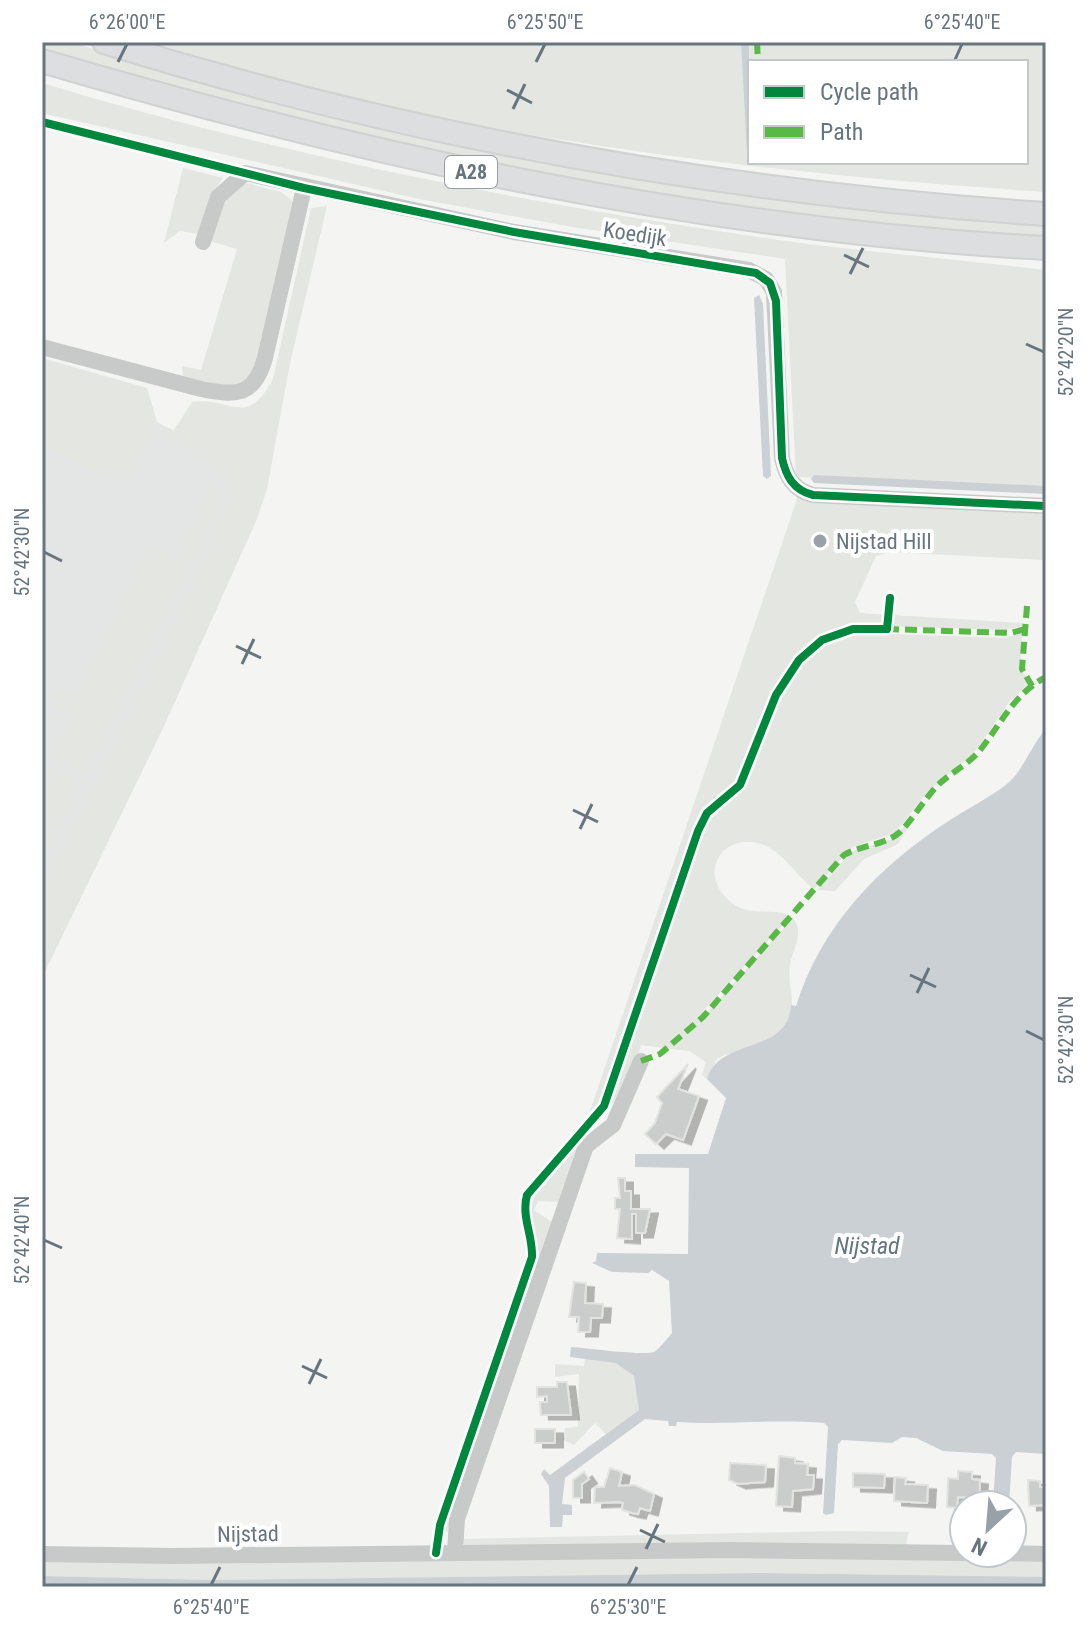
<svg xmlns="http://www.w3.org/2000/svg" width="1088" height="1629" viewBox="0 0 1088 1629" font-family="'Roboto Condensed',sans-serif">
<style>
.built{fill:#e4e5e5}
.green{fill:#e4e6e1}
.water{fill:#cad0d3}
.building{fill:#cbcccc;stroke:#e3e3e2;stroke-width:2;filter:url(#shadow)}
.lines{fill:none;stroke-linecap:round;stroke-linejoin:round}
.highway-casing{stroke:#d0d1d1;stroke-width:26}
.path{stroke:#c6c7c7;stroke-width:2;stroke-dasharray:4 4;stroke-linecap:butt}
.minor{stroke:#c8caca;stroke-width:16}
.highway{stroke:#dddedf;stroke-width:22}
.quiet{stroke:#58b947;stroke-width:6;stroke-dasharray:12 6;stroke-linecap:butt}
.cycleway-casing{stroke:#fff;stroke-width:13}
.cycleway{stroke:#00873e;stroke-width:8}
.ticks{fill:none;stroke:#67757f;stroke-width:3}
.poi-dot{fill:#98a1a8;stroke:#fff;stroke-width:3}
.labels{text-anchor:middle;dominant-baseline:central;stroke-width:8;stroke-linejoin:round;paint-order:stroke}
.shield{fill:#fff;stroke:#959ea5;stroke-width:2}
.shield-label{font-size:20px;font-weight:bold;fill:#67757f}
.street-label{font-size:22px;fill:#67757f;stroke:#fff}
.poi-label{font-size:22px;fill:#67757f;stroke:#fff;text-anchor:start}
.water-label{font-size:24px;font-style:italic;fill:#63767c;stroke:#fff}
.neatline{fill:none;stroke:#67757f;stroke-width:3}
.ticks-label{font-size:20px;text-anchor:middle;fill:#67757f}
</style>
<defs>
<filter id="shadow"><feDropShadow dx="8" dy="4.5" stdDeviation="0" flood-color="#0004"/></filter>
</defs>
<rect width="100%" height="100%" fill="#f4f4f3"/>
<path class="built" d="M42 388 157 422 253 472 51 898 42 894Z"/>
<path class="green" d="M42 42H69L260 97 1046 222V238C871 224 696 206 523 172 361 141 202 95 42 51Z
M150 42H741L750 162H1026V62H750V70L749 42H1046V192C867 180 686 162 509 131 388 110 267 78 150 42Z
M42 83C273 153 513 201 751 236 849 251 948 258 1046 270V486L796 477 785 259 566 226 419 199 42 113Z
M183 168 223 178 213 192 198 234 180 231 164 243Z
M243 182 281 192 294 202 258 366C243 399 212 384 183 378L182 366 201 370 237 249 210 241 224 199Z
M327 206 290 363 267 489 257 519 164 726 42 978V871L52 868 61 858 225 516 230 494 229 479 215 464 168 439 192 402C231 396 246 430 273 379L311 208Z
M42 358 147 388 157 422 130 472C102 482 68 456 42 444Z
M212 488 218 493 216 507 86 774 50 756 71 715 51 704 58 689 76 696 149 548 175 560Z
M798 496 1046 511V560L889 552 876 556 855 602 860 613 1023 623 1022 626 1005 630 858 625 823 636 797 657 766 706 739 779 701 816 599 1110 586 1123Z
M863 633 1004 638 1022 633 1020 667 1029 683 1010 701 973 754 928 791 895 833 852 847 814 889C796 876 784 853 764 845 723 829 695 874 732 903 749 917 772 907 791 916L703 1011 706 1014 793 918C805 934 793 947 790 965 787 982 795 1000 791 1015 783 1045 739 1047 717 1059L707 1079 702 1075 706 1062 689 1051 641 1045 628 1087 609 1107 704 824C715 807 734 802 744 785 755 768 758 745 765 726 782 680 812 638 863 633Z
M42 765 81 783 50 847 42 852Z
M916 813 898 844 864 859 835 891 818 890 851 852 893 839Z
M582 1136 560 1202 538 1201 534 1210 553 1223 447 1532 442 1535 538 1250 527 1202Z
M585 1358 616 1362 634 1376 639 1410 606 1434 595 1423 574 1445 563 1440 565 1428 578 1427 579 1374 555 1377V1364L584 1366Z
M839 1531 909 1532 905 1548H465L462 1539Z
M731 1554 1046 1558V1577L758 1573 211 1580 42 1576V1558Z"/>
<path class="water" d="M741 42H749L750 154 747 152Z
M759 295 763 304 771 476 767 479 763 476 754 298Z
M814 475 1046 486V494L814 483 811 479Z
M1046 729V1454L1016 1452 1012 1457 1009 1505H993L996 1458 992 1454 943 1451 916 1438 902 1437 892 1443 842 1440 838 1444 834 1513 826 1515 823 1513 828 1427 824 1423C773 1419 726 1425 677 1422L676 1426H669L668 1421 645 1419 565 1478 562 1504 572 1505V1515H563L562 1527H550L549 1486 541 1474 544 1469 550 1475 639 1410 634 1376 616 1363 570 1357 571 1347C586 1348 645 1356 654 1352 660 1348 667 1339 672 1333L669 1281 652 1270 648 1273 612 1272 592 1263 596 1261 597 1253 688 1254 689 1168 635 1167V1154H708L726 1098 707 1079C719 1037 789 1055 791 1005L796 1006C821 927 876 869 944 824 964 810 988 799 1007 784 1024 770 1031 745 1046 729Z
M758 1573 1046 1577V1587H42V1576L211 1580Z"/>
<path class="building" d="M688 1064 678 1089 699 1096 683 1140 666 1134 656 1144 645 1134 655 1123 662 1103 657 1097Z
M618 1178H625V1191H631V1209H650L645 1233H636V1214H632V1239L617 1238 620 1209H615V1198H620Z
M574 1282 586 1283 585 1303 603 1304 602 1318H591L590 1332H578L579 1317H569Z
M557 1382H567L571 1415H541L540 1402H547V1396L537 1397V1387H557Z
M535 1429H555V1443H535Z
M779 1456 795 1458V1463L808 1464 807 1475H814L813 1489 793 1491 792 1507 776 1506Z
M730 1463 766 1465 765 1482 738 1484 729 1480Z
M610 1468 622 1472 619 1486 635 1485 654 1494 650 1511 640 1508 638 1514 632 1513 622 1510 623 1503 619 1502 594 1503 595 1487H604Z
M958 1471 972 1472V1479L980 1480 979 1498 958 1497 957 1508 947 1507 948 1478 958 1479Z
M584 1472 589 1479 582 1484V1498H573V1480Z
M853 1473 885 1474 884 1488 853 1487Z
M895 1477 906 1478 905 1484 928 1485 927 1503 894 1501Z
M1028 1480 1040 1481V1487H1046V1505L1029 1506Z"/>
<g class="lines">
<defs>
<path id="highway" d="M104 42C410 137 726 193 1046 214
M42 61C370 157 703 230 1046 248"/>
</defs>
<use href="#highway" class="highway-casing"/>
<path class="path" d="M1044 627H1046"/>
<path class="minor" d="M203 242 218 197 245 173 514 232 749 270 766 279 774 292 782 458C786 476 793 490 813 495L1046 506
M42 347 201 389C236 396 254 397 265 358L304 188
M455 1552 457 1519 586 1146 613 1125 641 1061
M1001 1553 1046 1554
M42 1554 173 1556 731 1550 964 1553"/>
<use href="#highway" class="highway"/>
<path class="quiet" d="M757 42 758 62
M1027 606 1022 669 1032 686
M887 629 1011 633 1025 629
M641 1061 660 1054 703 1017 844 855C861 845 886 845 900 832 914 818 924 799 939 784 952 772 969 764 981 749 1002 722 1014 694 1046 677"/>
<defs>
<path id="cycleway" d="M42 122 304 188 514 232 756 273 770 283 776 301 782 458C786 476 793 490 813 495L1046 506
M436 1553 440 1525 532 1257C533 1235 521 1217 527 1195L604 1106 698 831 707 813 740 785 776 695 799 660 822 640 853 629H887L890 598"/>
</defs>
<use href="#cycleway" class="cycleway-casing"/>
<use href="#cycleway" class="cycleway"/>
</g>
<path class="ticks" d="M118 62 127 44M536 62 545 44M954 62 962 44M507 90 532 103M513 109 525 84M844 255 869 267M850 274 863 248M1026 344 1044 352M44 552 62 561M236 646 261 658M242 664 254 639M573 810 598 822M580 829 592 804M910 975 936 987M917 993 929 968M1026 1031 1044 1040M44 1240 62 1248M302 1366 327 1378M309 1384 321 1359M640 1530 665 1542M646 1549 658 1524M211 1585 220 1567M628 1585 637 1567"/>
<circle class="poi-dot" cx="820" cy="541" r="8"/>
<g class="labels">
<rect class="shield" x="445" y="156" width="52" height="32" rx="6"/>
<g class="shield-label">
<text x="471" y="172">A28</text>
</g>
<g class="street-label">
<text transform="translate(635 234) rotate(9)">Koedijk</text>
<text transform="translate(248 1534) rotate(-1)">Nijstad</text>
</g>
<g class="poi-label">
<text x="836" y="541">Nijstad Hill</text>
</g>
<g class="water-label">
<text x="867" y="1246">Nijstad</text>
</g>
</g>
<rect width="1088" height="1629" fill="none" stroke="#ffffff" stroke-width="88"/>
<rect x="748" y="60" width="280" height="104" fill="#ffffff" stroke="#c2c8cc" stroke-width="2"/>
<rect x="764" y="86" width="40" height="12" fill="#00873e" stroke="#c2c8cc" stroke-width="2"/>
<text x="820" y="100" font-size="24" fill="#67757f">Cycle path</text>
<rect x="764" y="126" width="40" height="12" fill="#58b947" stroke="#c2c8cc" stroke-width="2"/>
<text x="820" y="140" font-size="24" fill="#67757f">Path</text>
<g transform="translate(988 1529) rotate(206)"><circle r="38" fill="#ffffff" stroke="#c2c8cc" stroke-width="2"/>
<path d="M0-6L14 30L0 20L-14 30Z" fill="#98a1a8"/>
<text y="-12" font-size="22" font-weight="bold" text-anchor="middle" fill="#67757f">N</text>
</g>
<rect x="44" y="44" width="1000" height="1541" class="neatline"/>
<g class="ticks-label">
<text x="127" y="29">6°26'00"E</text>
<text x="545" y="29">6°25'50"E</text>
<text x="962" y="29">6°25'40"E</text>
<text transform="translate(1066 352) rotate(-90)" y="7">52°42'20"N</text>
<text transform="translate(22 552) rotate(-90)" y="7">52°42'30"N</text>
<text transform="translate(1066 1040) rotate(-90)" y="7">52°42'30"N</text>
<text transform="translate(22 1240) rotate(-90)" y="7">52°42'40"N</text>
<text x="211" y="1614">6°25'40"E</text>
<text x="628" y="1614">6°25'30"E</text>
</g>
</svg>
